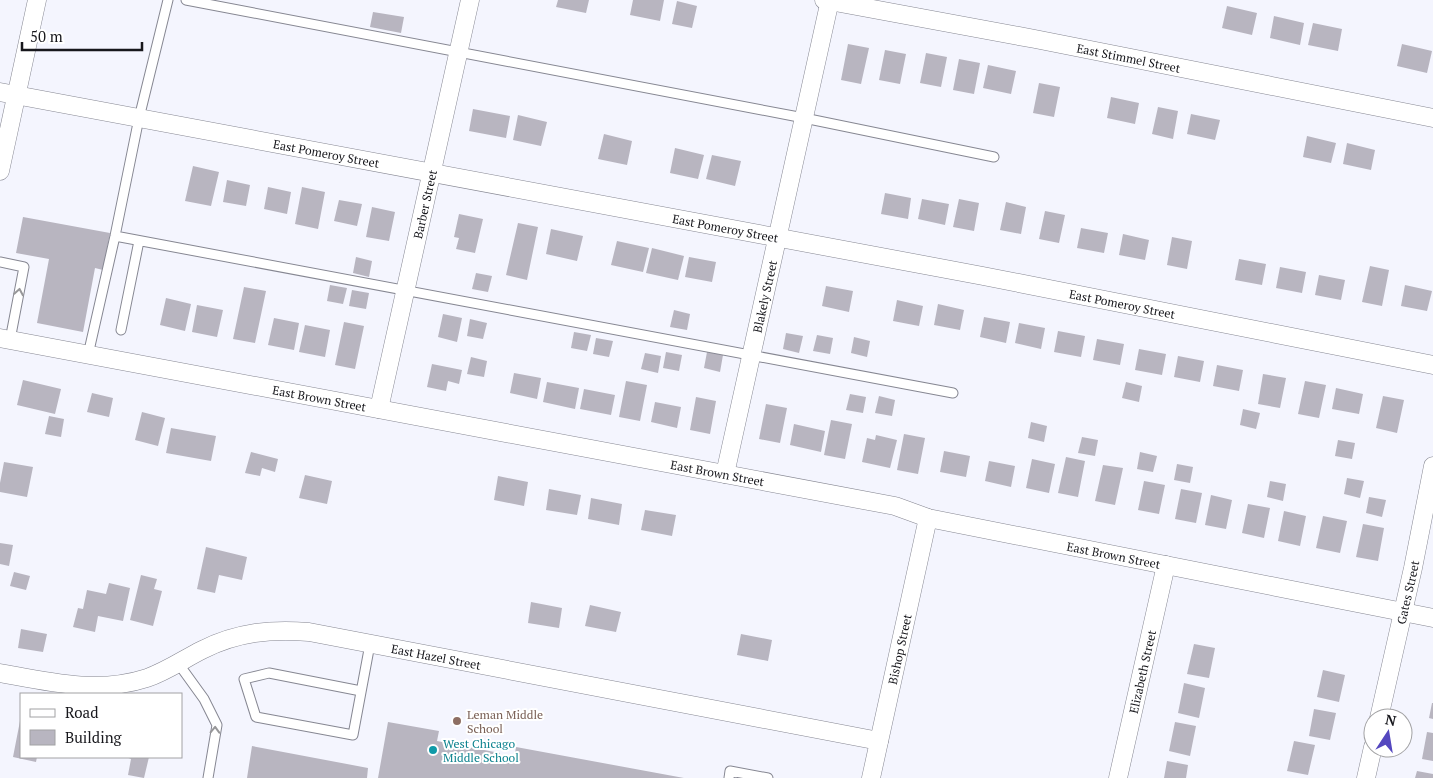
<svg xmlns="http://www.w3.org/2000/svg" width="1433" height="778" viewBox="0 0 1433 778" font-family="'PT Serif',serif">
<style>
.building{fill:#b8b5c0}
.lines{fill:none;stroke-linecap:round;stroke-linejoin:round}
.lane-casing{stroke:#868792;stroke-width:11}
.street-casing{stroke:#868792;stroke-width:19}
.lane{stroke:#fff;stroke-width:9}
.street{stroke:#fff;stroke-width:18}
.oneway{stroke:#979799}
.education-dot{fill:#8d6e63;stroke:#fff;stroke-width:2}
.culture-dot{fill:#0f9aa8;stroke:#fff;stroke-width:2}
.labels{text-anchor:middle;dominant-baseline:central;stroke-width:4;stroke-linejoin:round;paint-order:stroke}
.street-label{font-size:12px;fill:#17171c;stroke:#fff}
.education-label{font-size:12px;fill:#785e54;stroke:#fff;text-anchor:start}
.culture-label{font-size:12px;fill:#0d838f;stroke:#fff;text-anchor:start}
</style>
<rect width="100%" height="100%" fill="#f4f5fe"/>
<path class="building" d="M558 0H589L586 13 556 7Z
M633 0H664L660 21 630 15Z
M677 1 697 6 692 28 672 24Z
M1227 6 1257 13 1252 35 1222 28Z
M373 12 404 17 401 33 370 27Z
M1274 16 1304 23 1300 45 1270 38Z
M1313 23 1342 29 1338 51 1308 45Z
M848 44 869 48 861 84 841 80Z
M1402 44 1432 51 1427 73 1397 66Z
M885 50 906 54 900 84 879 80Z
M926 53 947 57 941 87 920 83Z
M959 59 980 63 974 94 953 90Z
M988 65 1016 71 1011 94 983 88Z
M1039 83 1060 87 1054 117 1033 113Z
M1111 97 1139 103 1135 124 1107 118Z
M1158 107 1178 111 1173 139 1152 134Z
M473 109 510 116 506 138 469 131Z
M1191 114 1220 120 1215 140 1187 134Z
M518 115 547 122 541 146 513 140Z
M604 134 632 141 627 165 598 159Z
M1307 136 1336 143 1331 163 1303 157Z
M1347 143 1375 150 1371 170 1343 164Z
M675 148 704 155 698 179 670 173Z
M712 155 741 161 735 186 706 179Z
M193 166 219 172 211 206 185 201Z
M227 180 250 185 246 206 223 202Z
M268 187 291 192 287 214 264 209Z
M302 187 325 192 318 229 295 224Z
M885 193 911 198 908 219 881 214Z
M922 199 949 204 945 225 918 219Z
M959 199 979 203 974 231 953 227Z
M339 200 362 204 357 226 334 221Z
M1006 202 1026 207 1021 234 1000 230Z
M372 207 395 212 389 241 366 237Z
M1045 211 1065 215 1059 243 1039 239Z
M459 214 483 219 475 253 456 249 459 238 454 237Z
M23 217 110 233 103 270 95 268 83 332 37 323 49 259 16 253Z
M518 223 538 227 527 280 506 275Z
M1081 228 1108 233 1104 253 1077 248Z
M551 229 583 236 577 261 546 254Z
M1123 234 1149 240 1145 260 1119 255Z
M1172 237 1192 241 1187 269 1167 265Z
M617 241 649 248 643 272 611 265Z
M652 248 684 256 678 280 646 273Z
M356 257 372 261 369 277 353 273Z
M689 257 716 262 712 282 685 277Z
M1239 259 1266 264 1262 285 1235 280Z
M1370 266 1389 270 1382 306 1362 302Z
M1280 267 1306 272 1302 293 1276 288Z
M476 273 492 276 488 292 472 289Z
M1319 275 1345 280 1341 300 1315 295Z
M330 285 347 288 343 304 327 301Z
M1405 285 1432 291 1427 311 1401 306Z
M826 286 853 291 849 312 822 306Z
M244 287 266 291 255 343 233 339Z
M352 290 369 293 366 309 349 306Z
M166 298 191 304 185 331 160 325Z
M897 300 923 306 919 326 893 321Z
M938 304 964 310 960 330 934 325Z
M197 305 223 310 217 337 192 332Z
M674 310 690 314 687 330 670 327Z
M443 314 462 318 457 342 438 337Z
M984 317 1010 322 1006 343 980 337Z
M274 318 299 323 294 350 268 345Z
M470 319 487 323 483 339 467 336Z
M344 322 364 326 355 369 335 365Z
M1019 323 1045 328 1041 349 1015 343Z
M305 325 330 330 325 357 299 352Z
M1058 331 1085 336 1081 357 1054 352Z
M574 332 591 335 587 351 571 348Z
M786 333 803 336 799 353 783 349Z
M817 335 833 338 830 354 813 351Z
M854 337 870 341 867 357 851 353Z
M596 338 613 341 609 357 593 354Z
M1097 339 1124 344 1120 365 1093 360Z
M1139 349 1166 354 1162 375 1135 370Z
M666 352 682 355 679 371 663 368Z
M707 352 723 355 720 372 704 368Z
M645 353 661 356 658 373 641 369Z
M1178 356 1204 361 1200 382 1174 377Z
M471 357 487 361 484 377 467 374Z
M432 364 462 370 459 384 448 381 446 391 427 387Z
M1217 365 1243 370 1239 391 1213 386Z
M514 373 541 378 537 399 510 393Z
M1263 374 1286 378 1280 408 1258 404Z
M23 380 61 389 55 414 17 405Z
M626 381 647 385 640 421 619 417Z
M1305 381 1326 385 1319 418 1298 414Z
M547 382 579 388 575 409 543 402Z
M1126 382 1142 386 1139 402 1122 398Z
M1336 388 1363 394 1359 414 1332 409Z
M584 389 615 395 611 415 580 409Z
M92 393 113 398 109 417 87 412Z
M850 394 866 397 863 413 846 410Z
M879 396 895 400 892 416 875 413Z
M1383 396 1404 400 1397 433 1376 428Z
M696 397 716 401 710 434 690 430Z
M655 402 681 407 677 428 651 422Z
M766 404 787 408 780 443 759 439Z
M1243 409 1260 413 1256 429 1240 425Z
M142 412 165 418 158 446 135 440Z
M49 416 64 419 61 437 45 434Z
M831 420 852 424 845 459 824 455Z
M1031 422 1047 426 1044 442 1028 438Z
M794 424 825 431 821 452 790 445Z
M171 428 216 436 211 461 166 453Z
M904 434 925 438 918 474 897 470Z
M876 435 897 440 890 468 862 462 867 438 875 440Z
M1082 437 1098 440 1095 456 1078 453Z
M1338 440 1355 443 1352 459 1335 456Z
M944 451 970 456 966 477 940 472Z
M251 452 278 459 275 472 262 468 260 476 245 473Z
M1140 452 1157 456 1153 472 1137 469Z
M1066 457 1085 461 1078 497 1058 493Z
M1032 459 1055 464 1049 493 1026 488Z
M989 461 1015 466 1011 487 985 481Z
M4 462 33 467 27 497 0 492V483Z
M1177 464 1193 467 1190 483 1174 480Z
M1103 465 1123 468 1115 505 1095 501Z
M305 475 332 481 327 504 299 498Z
M498 476 528 482 524 506 494 500Z
M1347 478 1364 481 1360 498 1344 494Z
M1144 481 1165 485 1159 514 1138 510Z
M1270 481 1286 484 1283 501 1267 497Z
M549 489 581 495 577 515 546 510Z
M1181 489 1202 493 1196 523 1175 519Z
M1211 495 1232 500 1226 529 1205 525Z
M1369 497 1386 500 1382 517 1366 513Z
M591 498 622 504 619 525 588 519Z
M1248 504 1270 508 1264 538 1242 533Z
M645 510 676 515 672 536 641 530Z
M1284 511 1306 516 1300 546 1278 541Z
M1323 516 1347 521 1340 553 1316 548Z
M1363 524 1384 528 1378 561 1356 557Z
M0 543 13 545 9 566 0 564Z
M206 547 247 557 242 580 219 575 215 593 197 589Z
M14 572 30 576 26 590 10 586Z
M141 575 157 579 154 589 162 591 153 626 130 620Z
M109 583 130 588 123 621 98 616 95 632 73 627 78 608 83 609 87 590 106 594Z
M531 602 562 608 559 628 528 623Z
M590 605 621 612 616 632 585 626Z
M21 629 47 634 43 652 18 648Z
M741 634 772 640 768 661 737 655Z
M1194 644 1215 648 1209 678 1187 674Z
M1323 670 1345 675 1339 702 1317 697Z
M1184 683 1205 688 1199 718 1178 713Z
M1432 703H1433V719L1429 718Z
M1314 709 1336 713 1330 740 1309 736Z
M20 721 21 757H37L36 762 13 757Z
M388 722 439 731 437 741 500 753 499 756 514 759 516 747 684 778H378Z
M1175 722 1196 726 1190 756 1169 751Z
M1427 732 1433 733V761L1422 759Z
M1294 741 1315 745 1308 775 1287 771Z
M252 746 368 768 367 778H247Z
M126 757H149L144 778 128 775 131 759Z
M1167 761 1188 765 1186 778H1164Z
M1417 771 1433 774V778H1415Z"/>
<g class="lines">
<defs>
<path id="lane" d="M186 0 804 118 994 157
M115 236 953 393
M0 262 24 267 10 340
M121 330 139 241
M88 355 115 236 139 118 168 0
M178 663 204 699 217 725 208 778
M361 691 269 673 244 679 256 717 353 735 370 644
M729 778 730 771 768 778"/>
<g id="street">
<path id="s1" d="M824 0 1035 39 1433 118"/>
<path id="s2" d="M0 92 983 276 1433 365"/>
<path d="M0 171 37 0"/>
<path id="s3" d="M0 338 895 506 928 518 1433 618"/>
<path id="s4" d="M379 409 470 0"/>
<path id="s5" d="M725 474 830 0"/>
<path id="s6" d="M0 673C49 682 98 694 147 678 167 671 184 659 202 650 237 632 271 629 309 632L879 741"/>
<path id="s7" d="M1379 718 1413 568 1433 466"/>
<path id="s8" d="M871 778 928 518"/>
<path id="s9" d="M1118 778 1166 565"/>
<path d="M1366 778 1373 747"/>
</g>
</defs>
<use href="#lane" class="lane-casing"/>
<use href="#street" class="street-casing"/>
<use href="#lane" class="lane"/>
<use href="#street" class="street"/>
</g>
<defs><path id="oneway-chevron" d="M-2-3.5L2.5 0L-2 3.5" fill="none" stroke-width="1.6" stroke-linecap="round" stroke-linejoin="round" transform="scale(1.25)"/></defs>
<g class="oneway">
<use href="#oneway-chevron" transform="translate(19 292) rotate(-80)"/>
<use href="#oneway-chevron" transform="translate(215 730) rotate(-88)"/>
</g>
<circle class="education-dot" cx="457" cy="721" r="5"/>
<circle class="culture-dot" cx="433" cy="750" r="5"/>
<g class="labels">
<g class="street-label">
<text stroke="none"><textPath href="#s1" startOffset="310">East Stimmel Street</textPath></text>
<text stroke="none"><textPath href="#s2" startOffset="332">East Pomeroy Street</textPath></text>
<text stroke="none"><textPath href="#s4" startOffset="210">Barber Street</textPath></text>
<text stroke="none"><textPath href="#s2" startOffset="738">East Pomeroy Street</textPath></text>
<text stroke="none"><textPath href="#s5" startOffset="182">Blakely Street</textPath></text>
<text stroke="none"><textPath href="#s2" startOffset="1142">East Pomeroy Street</textPath></text>
<text stroke="none"><textPath href="#s3" startOffset="325">East Brown Street</textPath></text>
<text stroke="none"><textPath href="#s3" startOffset="730">East Brown Street</textPath></text>
<text stroke="none"><textPath href="#s3" startOffset="1135">East Brown Street</textPath></text>
<text stroke="none"><textPath href="#s7" startOffset="129">Gates Street</textPath></text>
<text stroke="none"><textPath href="#s8" startOffset="132">Bishop Street</textPath></text>
<text stroke="none"><textPath href="#s6" startOffset="450">East Hazel Street</textPath></text>
<text stroke="none"><textPath href="#s9" startOffset="109">Elizabeth Street</textPath></text>
</g>
<g class="education-label">
<text x="467" y="714">Leman Middle<tspan x="467" dy="14">School</tspan></text>
</g>
<g class="culture-label">
<text x="443" y="743">West Chicago<tspan x="443" dy="14">Middle School</tspan></text>
</g>
</g>
<rect x="20" y="693" width="162" height="65" fill="#ffffff" stroke="#a2a2a4"/>
<rect x="30" y="709" width="25" height="8" fill="#ffffff" stroke="#a2a2a4"/>
<text x="65" y="718" font-size="15" fill="#17171c">Road</text>
<rect x="30" y="730" width="25" height="15" fill="#b8b5c0" stroke="#a2a2a4"/>
<text x="65" y="743" font-size="15" fill="#17171c">Building</text>
<g transform="translate(1388 733) rotate(12)"><circle r="24" fill="#ffffff" stroke="#a2a2a4"/>
<path d="M0-4L9 19L0 12L-9 19Z" fill="#5447bf"/>
<text y="-8" font-size="14" font-weight="bold" text-anchor="middle" fill="#17171c">N</text>
</g>
<path d="M22 42v8h120v-8" fill="none" stroke="#17171c" stroke-width="2.5"/>
<text x="30" y="42" font-size="15" fill="#17171c" stroke="#ffffff" stroke-width="4" paint-order="stroke">50 m</text>
</svg>
